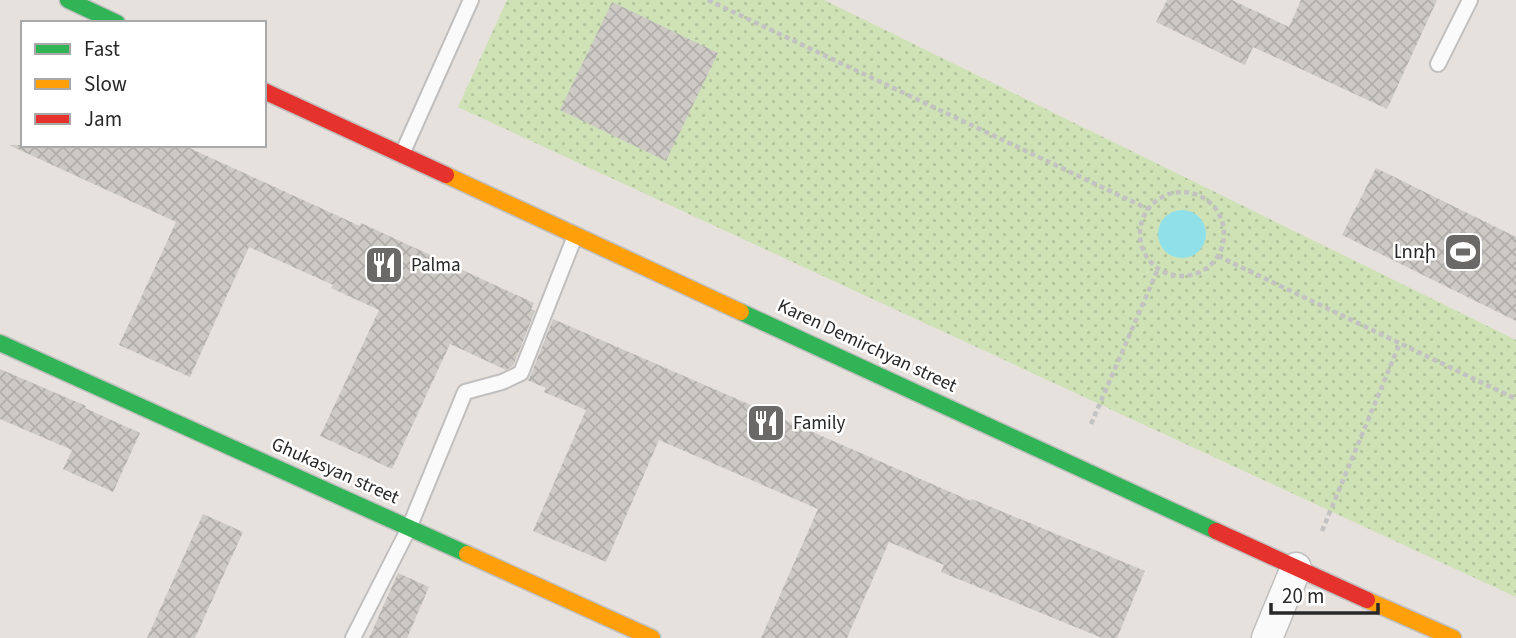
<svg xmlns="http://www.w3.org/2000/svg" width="1516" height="638" viewBox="0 0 1516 638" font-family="'Source Sans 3','Noto Sans Armenian',sans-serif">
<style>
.grass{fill:url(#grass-dots)}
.water{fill:#90e0ea}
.building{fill:url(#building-cross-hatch)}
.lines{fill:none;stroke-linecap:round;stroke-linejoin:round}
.lane-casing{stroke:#c0bfbf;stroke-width:18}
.street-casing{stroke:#c0bfbf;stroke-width:33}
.fast-casing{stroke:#c0bfbf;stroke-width:19}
.slow-casing{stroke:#c0bfbf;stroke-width:19}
.jam-casing{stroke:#c0bfbf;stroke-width:19}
.path{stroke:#c3c2c2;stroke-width:4.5;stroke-dasharray:5 3.5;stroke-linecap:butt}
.lane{stroke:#fbfafa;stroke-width:14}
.street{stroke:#fbfafa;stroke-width:30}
.fast{stroke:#30b455;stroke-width:16}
.slow{stroke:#ff9f0a;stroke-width:16}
.jam{stroke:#e5322d;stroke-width:16}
.labels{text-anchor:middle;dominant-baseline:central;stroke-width:5;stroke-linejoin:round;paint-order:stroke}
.poi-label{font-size:19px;fill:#282828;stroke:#fff;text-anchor:start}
.street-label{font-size:19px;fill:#282828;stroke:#fff}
</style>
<defs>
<pattern id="grass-dots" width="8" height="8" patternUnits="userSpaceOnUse" patternTransform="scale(1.75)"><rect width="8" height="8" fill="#cee2b5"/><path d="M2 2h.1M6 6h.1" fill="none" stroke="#b1c29c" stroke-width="1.8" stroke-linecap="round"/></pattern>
<pattern id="building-cross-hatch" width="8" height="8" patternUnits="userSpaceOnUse" patternTransform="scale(1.75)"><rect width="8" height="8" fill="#cdcac6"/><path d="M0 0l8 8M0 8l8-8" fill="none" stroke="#b0aeaa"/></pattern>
</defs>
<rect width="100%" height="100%" fill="#e7e1dd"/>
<path class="grass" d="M507 0H824L1516 340V597L458 107Z"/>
<path class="water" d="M1158 234a24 24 0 1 1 48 0a24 24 0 1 1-48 0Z"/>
<path class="building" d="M1167 0H1232L1289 27 1301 0H1437L1387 109 1253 47 1245 65 1156 22Z
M612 2 718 53 666 161 560 110Z
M9 145H183L360 226 361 223 534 303 531 309 535 311 513 366 506 370 450 344 392 469 320 436 379 310 331 288 333 285 249 247 190 377 119 345 176 222Z
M1376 168 1516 237V321L1342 235Z
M553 319 971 501 972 499 1145 571 1117 638H1102L941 572 944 565 889 542 847 638H761L818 509 659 440 606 562 533 531 586 410 544 392 546 388 527 380 530 377Z
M0 369 86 406 85 408 140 433 113 492 63 469 72 450 0 419Z
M203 514 243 532 195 638H147Z
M398 573 429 587 407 638H369Z"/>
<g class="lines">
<defs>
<path id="lane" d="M1438 64 1470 0
M403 152 471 0
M353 638 409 528 465 392 502 382 521 373 575 236"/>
<path id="street" d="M1267 638 1296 568"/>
<path id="fast" d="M68 0 117 23
M741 312 1216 531
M0 343 467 554"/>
<path id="slow" d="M446 175 741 312
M467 554 652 638
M1367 600 1453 638"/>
<path id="jam" d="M264 91 446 175
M1216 531 1367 600"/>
</defs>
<use href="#lane" class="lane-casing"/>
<use href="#street" class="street-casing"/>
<use href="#fast" class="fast-casing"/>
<use href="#slow" class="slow-casing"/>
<use href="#jam" class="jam-casing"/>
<path class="path" d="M708 0 1148 209
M1140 234a42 42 0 1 1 84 0a42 42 0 1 1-84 0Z
M1218 256 1516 399
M1091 424 1158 269
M1322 531 1400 343"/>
<use href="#lane" class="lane"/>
<use href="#street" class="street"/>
<use href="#fast" class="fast"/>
<use href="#slow" class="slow"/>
<use href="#jam" class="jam"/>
</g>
<defs>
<symbol id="stadium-square" viewBox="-11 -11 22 22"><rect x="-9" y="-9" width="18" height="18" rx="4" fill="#6b6967" stroke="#fff"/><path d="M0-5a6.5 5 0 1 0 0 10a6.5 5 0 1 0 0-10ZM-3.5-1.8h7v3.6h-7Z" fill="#fff"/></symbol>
<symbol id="restaurant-square" viewBox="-11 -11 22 22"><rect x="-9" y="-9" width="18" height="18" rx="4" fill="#6b6967" stroke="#fff"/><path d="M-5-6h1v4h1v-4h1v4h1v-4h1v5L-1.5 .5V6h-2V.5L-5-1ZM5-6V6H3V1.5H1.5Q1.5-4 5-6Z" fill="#fff"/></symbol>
</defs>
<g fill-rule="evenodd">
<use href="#stadium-square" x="1441" y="230" width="44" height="44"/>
<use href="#restaurant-square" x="362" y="243" width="44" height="44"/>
<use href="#restaurant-square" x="744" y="401" width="44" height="44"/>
</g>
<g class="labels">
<g class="poi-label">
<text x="1436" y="252" text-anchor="end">Լոռի</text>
<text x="411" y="265">Palma</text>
<text x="793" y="423">Family</text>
</g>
<g class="street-label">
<text transform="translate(867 346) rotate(25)">Karen Demirchyan street</text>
<text transform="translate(335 471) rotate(24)">Ghukasyan street</text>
</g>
</g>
<rect x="21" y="21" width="245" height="126" fill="#ffffff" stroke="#a9a9a9" stroke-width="2"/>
<rect x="35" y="44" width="35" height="10" fill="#30b455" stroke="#a9a9a9" stroke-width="2"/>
<text x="84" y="56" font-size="21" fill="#282828">Fast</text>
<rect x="35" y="79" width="35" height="10" fill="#ff9f0a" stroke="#a9a9a9" stroke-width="2"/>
<text x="84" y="91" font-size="21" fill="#282828">Slow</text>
<rect x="35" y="114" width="35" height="10" fill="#e5322d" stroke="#a9a9a9" stroke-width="2"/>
<text x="84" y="126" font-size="21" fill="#282828">Jam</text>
<path d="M1271 603v10h107v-10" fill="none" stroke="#282828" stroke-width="3.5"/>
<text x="1282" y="603" font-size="21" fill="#282828" stroke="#ffffff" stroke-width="5" paint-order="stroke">20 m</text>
</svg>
